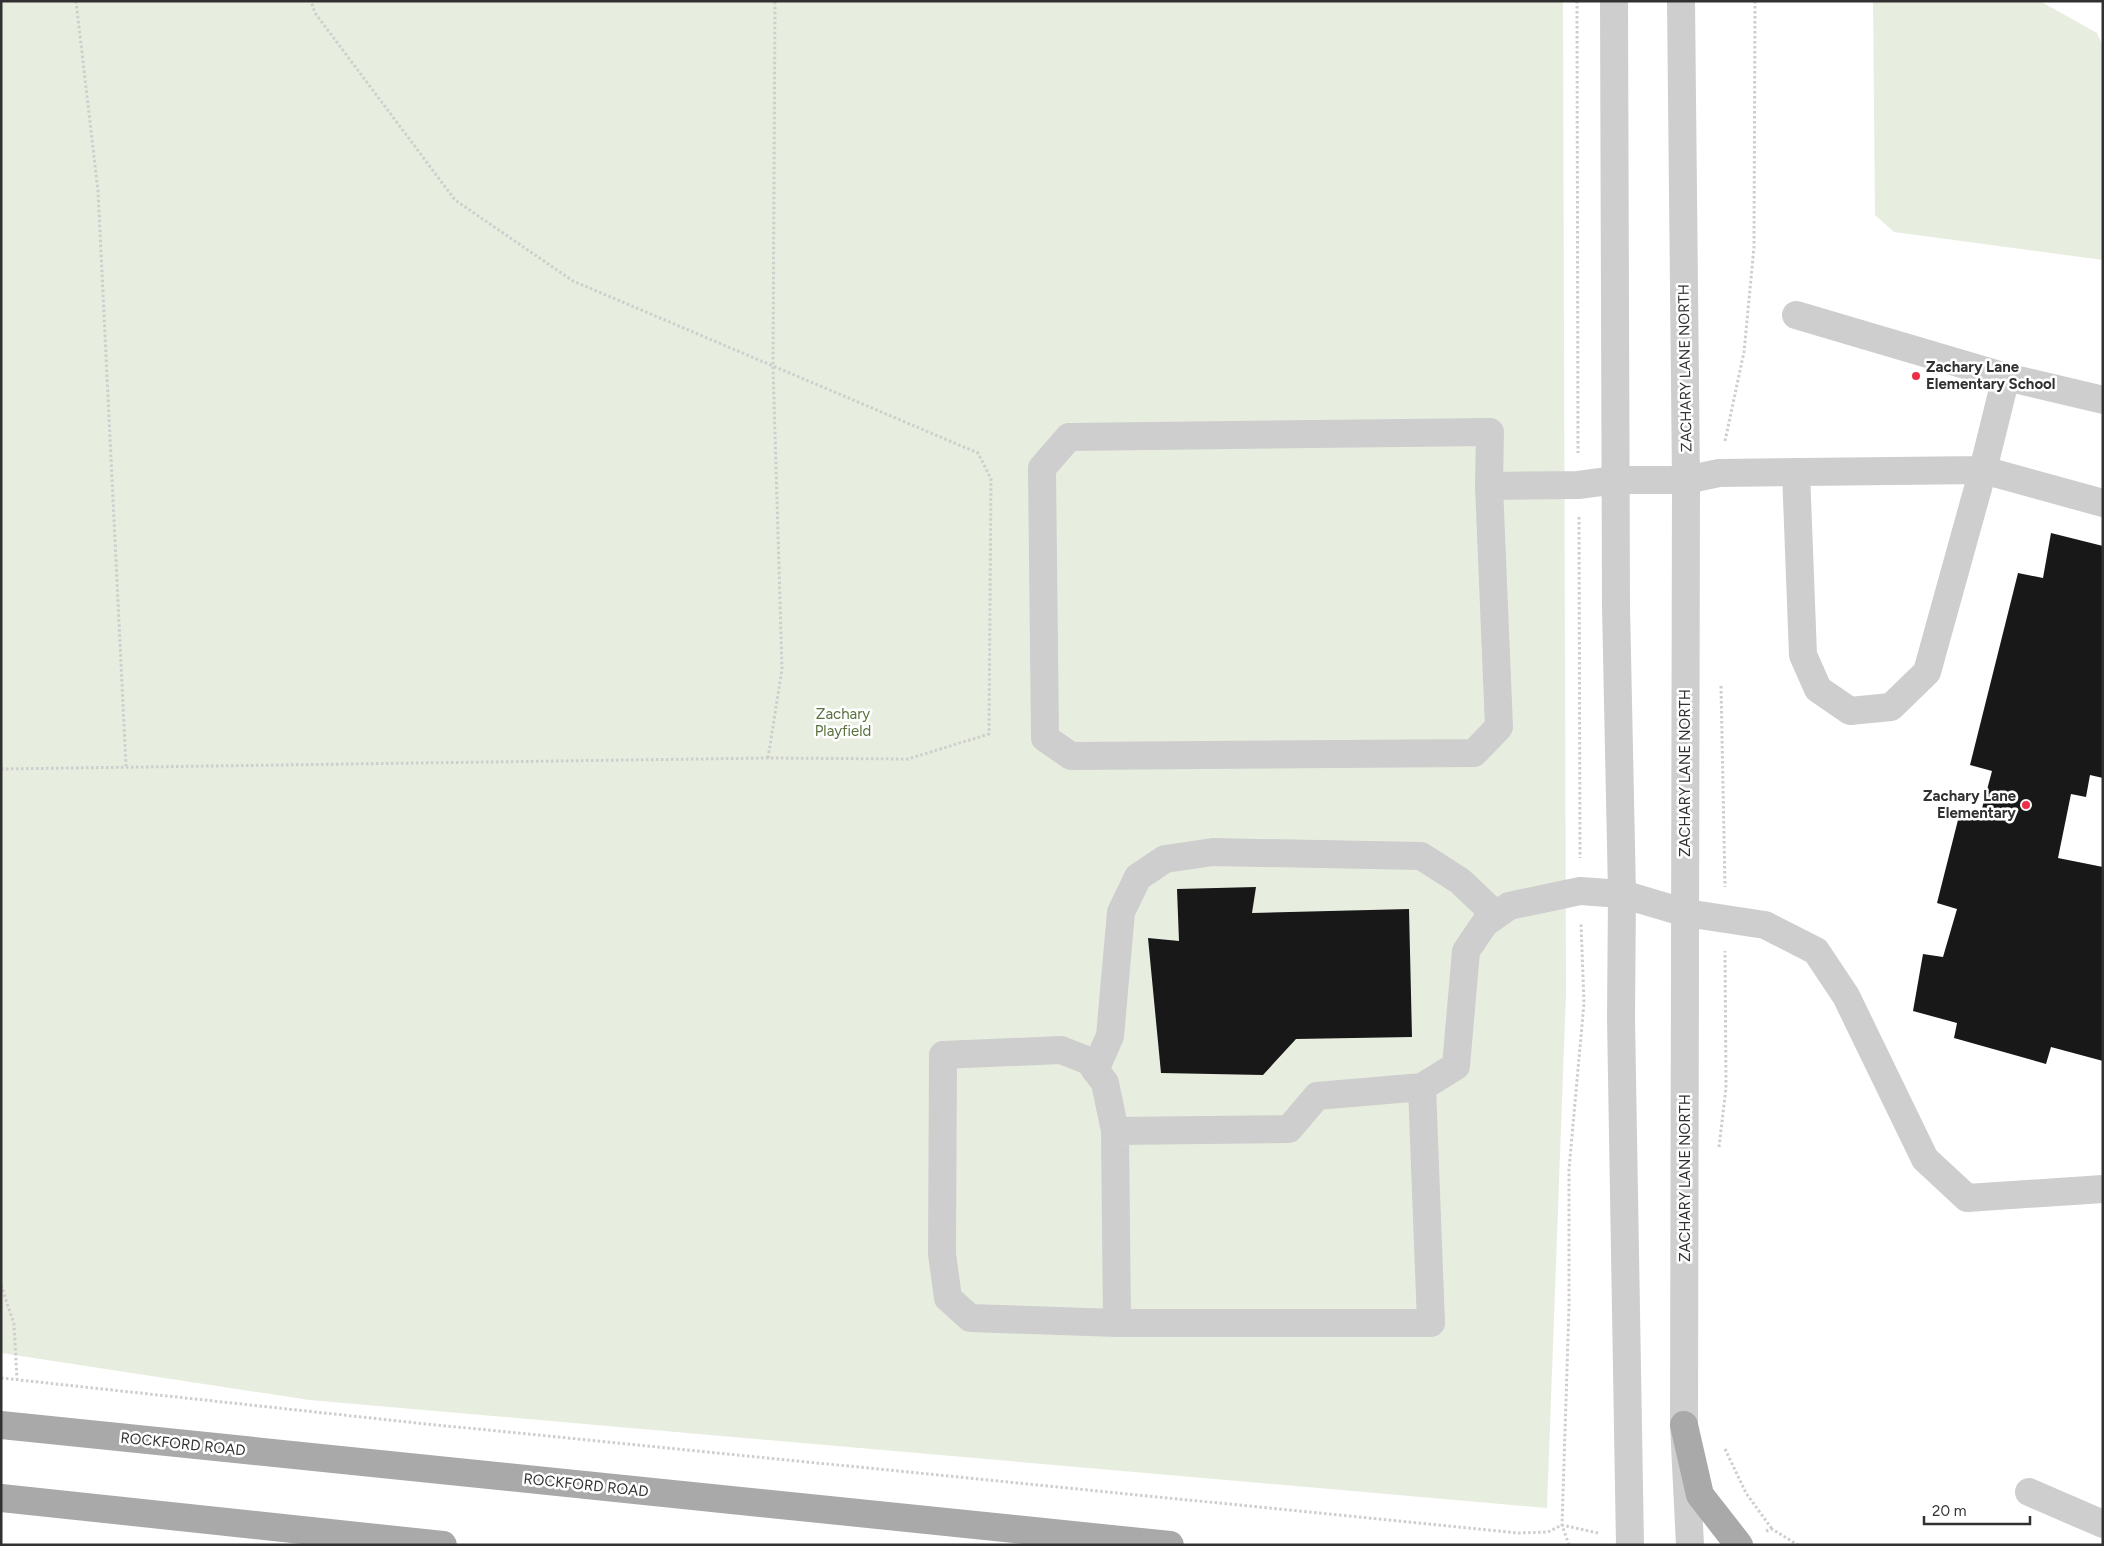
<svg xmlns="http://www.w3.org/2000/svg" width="2104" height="1546" viewBox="0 0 2104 1546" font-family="Figtree,sans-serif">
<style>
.green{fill:#e8eedf}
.building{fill:#181818}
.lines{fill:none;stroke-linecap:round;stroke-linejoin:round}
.path{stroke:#cecece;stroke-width:3;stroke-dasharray:2.5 2.5;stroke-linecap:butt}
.minor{stroke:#cecece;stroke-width:28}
.major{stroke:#a9a9a9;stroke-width:28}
.poi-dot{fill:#ed2e47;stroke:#fff;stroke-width:2}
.labels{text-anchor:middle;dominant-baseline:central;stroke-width:5;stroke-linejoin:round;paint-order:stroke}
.poi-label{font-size:15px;font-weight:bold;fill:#313131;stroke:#fff;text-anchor:start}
.street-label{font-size:15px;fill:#313131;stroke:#fff}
.park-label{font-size:15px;fill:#57703c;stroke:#fff}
</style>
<rect width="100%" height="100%" fill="#fff"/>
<path class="green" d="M1 1H1563L1566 993 1547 1508 309 1400 1 1353Z
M1873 1H2040L2097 33 2103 46V260L1894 232 1875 215Z"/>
<path class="building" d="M2051 533 2103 546V778L2090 775 2086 797 2071 794 2058 858 2103 867V1061L2051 1047 2046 1064 1954 1038 1957 1023 1913 1011 1923 954 1943 957 1957 909 1937 903 1960 812 1980 816 1992 771 1970 765 2018 573 2043 578Z
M1256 887 1252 913 1409 909 1412 1037 1296 1039 1263 1075 1161 1073 1148 938 1179 941 1177 889Z"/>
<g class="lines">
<path class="path" d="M76 1 98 191 126 766
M1577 1 1578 453
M1725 441 1744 352 1754 247 1755 1
M1579 517 1580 858
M1721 686 1725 887
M768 758 782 669 773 366 775 1
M1 769 768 758 908 759 989 734 991 479 978 453 573 281 455 200 315 13 311 1
M1719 1147 1726 1088 1725 951
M1 1285 14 1324 17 1379
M1 1378 417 1423 1519 1533 1548 1532 1562 1525 1598 1533
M1725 1449 1746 1493 1772 1529
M1766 1531 1772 1529 1798 1545
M1569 1545 1562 1525 1569 1307V1169L1584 1003 1581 924"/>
<path class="minor" d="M1614 1 1616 606 1622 894 1621 1018 1630 1545
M1681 1 1686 480 1684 1425 1690 1545
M1796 315 2006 377
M1796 472 1803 655 1818 689 1850 711 1891 707 1927 672 1983 470 2006 377 2103 400
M1489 486 1499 727 1474 753 1071 756 1045 738 1042 468 1069 437 1490 432 1489 486 1578 485 1616 480H1686L1719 473 1983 470 2103 503
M1095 1070 1110 1036 1121 912 1138 877 1165 859 1213 852 1421 856 1460 881 1496 915
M1422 1087 1431 1323H1117L1115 1131 1289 1129 1317 1096 1422 1087 1456 1066 1466 951 1485 923 1509 906 1580 891 1622 894 1686 913 1765 925 1816 951 1846 996 1925 1159 1967 1198 2103 1189
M1115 1131 1105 1083 1089 1061 1061 1050 943 1055 942 1254 948 1298 970 1318 1117 1323
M2029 1492 2103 1524"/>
<path class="major" d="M1 1425 1170 1545
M1684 1425 1700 1495 1739 1545
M1 1498 443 1545"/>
</g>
<g class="poi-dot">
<circle cx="1916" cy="376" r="5"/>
<circle cx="2026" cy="805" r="5"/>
</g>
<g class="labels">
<g class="poi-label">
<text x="1926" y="367">Zachary Lane<tspan x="1926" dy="17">Elementary School</tspan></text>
<text x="2016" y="796" text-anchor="end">Zachary Lane<tspan x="2016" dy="17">Elementary</tspan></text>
</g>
<g class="street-label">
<text transform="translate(1685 368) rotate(-91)">ZACHARY LANE NORTH</text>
<text transform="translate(1685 773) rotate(-90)">ZACHARY LANE NORTH</text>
<text transform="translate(1685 1178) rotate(-90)">ZACHARY LANE NORTH</text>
<text transform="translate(183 1444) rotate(6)">ROCKFORD ROAD</text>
<text transform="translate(586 1485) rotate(6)">ROCKFORD ROAD</text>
</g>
<g class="park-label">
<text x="843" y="714">Zachary<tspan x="843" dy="17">Playfield</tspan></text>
</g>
</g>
<rect width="2104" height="1546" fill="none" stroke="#313131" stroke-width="5"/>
<path d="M1924 1516v8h106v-8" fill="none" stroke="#313131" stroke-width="2.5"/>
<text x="1932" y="1516" font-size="15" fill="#313131" stroke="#ffffff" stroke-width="4" paint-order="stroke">20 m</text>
</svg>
